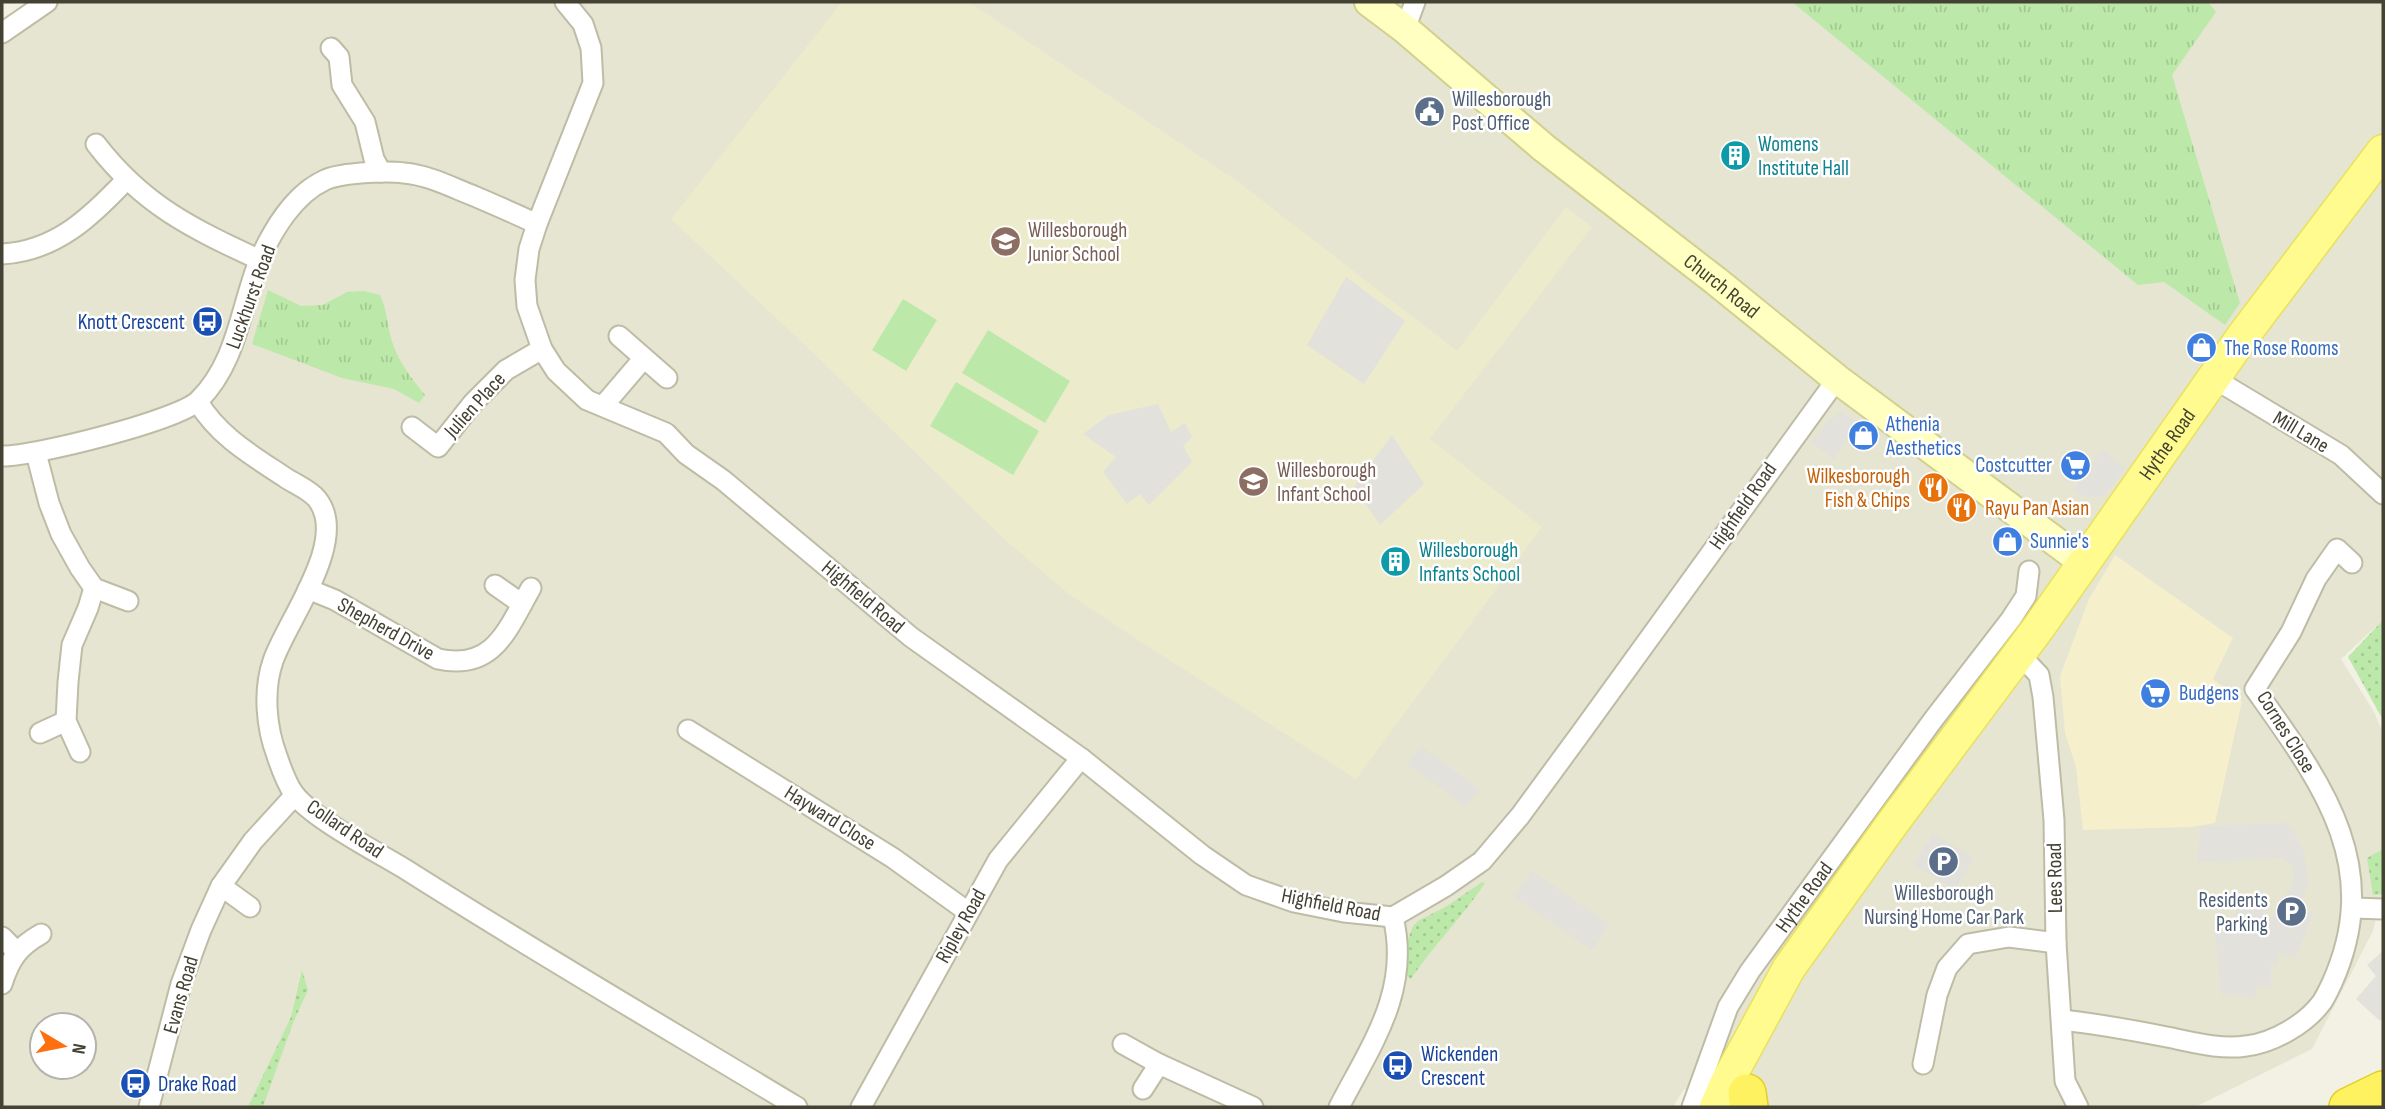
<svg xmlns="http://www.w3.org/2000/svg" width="2385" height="1109" viewBox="0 0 2385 1109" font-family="'Sofia Sans Condensed',sans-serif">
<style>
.residential{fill:#e6e5d1;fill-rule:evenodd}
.commercial{fill:#f6efcc}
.education{fill:#ecebcc}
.grass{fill:url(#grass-dots)}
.park{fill:url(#park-tufts)}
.garden{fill:#bce9a9}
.parking{fill:#e2e1dc}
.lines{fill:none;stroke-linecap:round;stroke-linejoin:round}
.street-casing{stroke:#bebca5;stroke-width:23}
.secondary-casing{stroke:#d1d08e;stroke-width:32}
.primary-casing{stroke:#e8e15c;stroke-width:35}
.highway-casing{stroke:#e3ce2c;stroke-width:40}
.street{stroke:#fff;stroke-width:19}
.secondary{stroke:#feffc0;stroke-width:28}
.primary{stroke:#fffb8f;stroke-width:32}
.highway{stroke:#fff261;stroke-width:37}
.labels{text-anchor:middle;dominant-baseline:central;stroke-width:5;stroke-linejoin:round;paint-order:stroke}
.service-label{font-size:21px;fill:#4e5e75;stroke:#fff;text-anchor:start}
.culture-label{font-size:21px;fill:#0d838f;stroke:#fff;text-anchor:start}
.education-label{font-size:21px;fill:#785e54;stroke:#fff;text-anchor:start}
.street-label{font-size:21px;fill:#444233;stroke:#fff}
.transit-label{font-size:21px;fill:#164399;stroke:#fff;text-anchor:start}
.shop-label{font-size:21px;fill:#366cbe;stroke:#fff;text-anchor:start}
.food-label{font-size:21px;fill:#c56008;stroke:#fff;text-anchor:end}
</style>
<defs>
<pattern id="grass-dots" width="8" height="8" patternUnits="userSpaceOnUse" patternTransform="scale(1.75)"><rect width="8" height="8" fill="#bce9a9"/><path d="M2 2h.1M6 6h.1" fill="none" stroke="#a3c992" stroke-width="1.8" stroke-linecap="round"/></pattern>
<pattern id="park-tufts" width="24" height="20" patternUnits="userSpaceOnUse" patternTransform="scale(1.75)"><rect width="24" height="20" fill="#bce9a9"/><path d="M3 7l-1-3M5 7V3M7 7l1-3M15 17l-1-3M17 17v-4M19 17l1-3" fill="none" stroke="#a3c992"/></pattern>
</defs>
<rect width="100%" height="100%" fill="#f2f1e3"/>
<path class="residential" d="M58 2H2383V620L2341 659 2374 712 2383 733V885L2373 931 2312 1049 2195 1107H1723L1684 1089 1673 1107H2V43L12 32ZM42 1025H84V1067H42Z"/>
<path class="commercial" d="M2115 555 2233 638 2213 679 2242 701 2215 823 2191 827 2083 830 2076 767 2065 733 2060 676 2089 599Z"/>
<path class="education" d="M842 2H969L1237 181 1457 351 1566 207 1592 227 1430 439 1542 527 1356 779 1144 644 1070 595 1003 538 810 350 671 219Z"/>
<path class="grass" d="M2383 620V720L2348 657Z
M2383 849V894L2373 895 2367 858Z
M1482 882 1485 883C1463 917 1433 945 1411 979L1403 973 1405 947 1413 926 1418 921 1447 906Z
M302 970 308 990 293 1023 263 1107H248L291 1017Z"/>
<path class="park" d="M1792 2H2208L2216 12 2172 75 2240 303 2225 325 2164 282 2138 285Z
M268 290 301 306 323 305 347 292 364 291 380 295C387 310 387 323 391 338 397 360 411 378 425 395L419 403 394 389 342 378 252 344Z"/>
<path class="garden" d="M903 299 937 320 906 371 872 350Z
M988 330 1070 381 1045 423 962 373Z
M956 382 1039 431 1013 475 930 426Z"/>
<path class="parking" d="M1346 277 1405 321 1364 384 1307 345Z
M1158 404 1171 432 1185 423 1192 437 1183 446 1192 462 1149 505 1140 494 1127 504 1103 472 1116 457 1083 434 1109 415Z
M1841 412 1857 422 1834 459 1811 443 1826 423Z
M1392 435 1424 484 1380 525 1354 487Z
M2103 450 2125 468 2109 491 2100 497 2084 496 2073 490Z
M1421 746 1479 789 1466 807 1408 764Z
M2288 823 2303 848 2309 881 2299 906 2313 915 2295 958 2277 952 2278 964 2271 966V987H2256V997L2221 994 2215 931 2235 928 2236 908 2263 905V923L2271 919 2293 883V867L2282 858 2197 862 2201 826Z
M1933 834 1974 857 1955 890 1913 864Z
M1532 871 1609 924 1592 950 1514 897Z
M2383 951V1018L2380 1021 2356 999 2376 976 2367 965Z"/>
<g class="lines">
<defs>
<g id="street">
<path d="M565 2 583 24 591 48 593 83 537 224 529 249 525 280 527 306 542 349 556 371 587 400 666 433 686 454 723 480 911 637 1081 758 1202 855 1246 885 1294 902 1344 912 1393 917 1446 886 1482 861 1520 816 1583 730 1837 379"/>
<path d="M1405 29 1415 2"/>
<path d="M2 33 47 2"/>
<path d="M331 48 339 57 342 85 365 122 374 159 381 172"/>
<path d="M96 144C143 205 191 228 260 260"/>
<path d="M2 254C56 251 91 217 126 180"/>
<path d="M619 336 667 378"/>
<path d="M2213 378 2341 455 2383 494"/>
<path d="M198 402C219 437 253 456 286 478 295 484 310 490 317 499 350 540 287 620 273 661 263 690 266 727 277 756 281 768 287 784 294 794 312 818 377 852 405 869 534 951 666 1028 797 1107"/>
<path d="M603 406 644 358"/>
<path d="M412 427 438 447 473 403 506 370 542 349"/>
<path d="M36 453 49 503 61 534 80 568 94 588 128 601"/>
<path d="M2 456C32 457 180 420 199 400 237 362 240 309 259 261 272 231 294 194 325 180 335 175 350 174 361 173 375 172 390 171 404 173 428 175 451 187 474 196 495 205 516 214 537 224"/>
<path d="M495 585 522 604"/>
<path d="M308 589 335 600 438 659C494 671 507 630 531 588"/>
<path d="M2019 654 2039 675 2043 697 2054 820 2056 943 2065 1081 2078 1107"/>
<path d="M688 730 893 858 968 912"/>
<path d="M40 733 66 721"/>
<path d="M80 752 66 721 68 682 72 645 88 608 94 588"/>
<path d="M221 886 250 907"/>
<path d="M2354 908 2383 909"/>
<path d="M2 937 17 952"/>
<path d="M2 984C10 959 18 947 41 934"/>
<path d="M2062 1020C2097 1024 2132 1030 2167 1037 2193 1042 2219 1050 2246 1046 2273 1043 2306 1024 2322 1002 2326 996 2329 989 2332 983 2385 865 2321 782 2255 689L2291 632 2316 579 2337 549 2352 563"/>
<path d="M1123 1044 1159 1064 1253 1107"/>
<path d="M1923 1064 1937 995 1947 968 1968 944 2009 937 2056 943"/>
<path d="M1143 1089 1159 1064"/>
<path d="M149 1107 181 984 201 930 221 886 253 841 295 795"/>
<path d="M861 1107 998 860 1081 758"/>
<path d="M1339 1107C1371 1045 1411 991 1393 917"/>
<path id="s1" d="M1692 1107 1728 1007 1750 971 1933 720 2011 619 2026 596 2029 571"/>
</g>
<g id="secondary">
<path id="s2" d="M1369 2 1405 29 1544 148 1716 281 1837 379 2083 562"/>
</g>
<g id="primary">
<path id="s3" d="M1716 1107 1726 1084 1789 968 1892 824 2039 627 2243 336 2383 151"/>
</g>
<path id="highway" d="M1747 1093 1749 1107
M2348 1107 2383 1090"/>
</defs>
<use href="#street" class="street-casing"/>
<use href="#secondary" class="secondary-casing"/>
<use href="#primary" class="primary-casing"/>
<use href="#highway" class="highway-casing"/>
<use href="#street" class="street"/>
<use href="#secondary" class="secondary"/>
<use href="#primary" class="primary"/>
<use href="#highway" class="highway"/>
</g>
<defs>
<symbol id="civic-disc" viewBox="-11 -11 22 22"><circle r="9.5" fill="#5c6f8a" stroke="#fff"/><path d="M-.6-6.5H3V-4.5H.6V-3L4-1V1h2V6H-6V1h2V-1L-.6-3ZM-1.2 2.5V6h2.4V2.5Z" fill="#fff"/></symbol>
<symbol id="building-disc" viewBox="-11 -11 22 22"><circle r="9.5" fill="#0f9aa8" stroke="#fff"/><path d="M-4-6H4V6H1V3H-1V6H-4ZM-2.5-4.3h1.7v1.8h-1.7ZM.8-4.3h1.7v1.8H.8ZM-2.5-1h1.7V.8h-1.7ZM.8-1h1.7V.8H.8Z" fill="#fff"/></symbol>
<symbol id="school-disc" viewBox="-11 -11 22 22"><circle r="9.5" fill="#8d6e63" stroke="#fff"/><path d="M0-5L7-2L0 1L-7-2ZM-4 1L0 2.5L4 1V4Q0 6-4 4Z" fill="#fff"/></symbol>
<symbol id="bus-disc" viewBox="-11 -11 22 22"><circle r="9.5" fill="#1a4fb4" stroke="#fff"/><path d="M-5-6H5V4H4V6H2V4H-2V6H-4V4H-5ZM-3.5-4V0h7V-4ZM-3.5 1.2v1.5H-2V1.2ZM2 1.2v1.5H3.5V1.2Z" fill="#fff"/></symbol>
<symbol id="shop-disc" viewBox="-11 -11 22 22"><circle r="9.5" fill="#3f7fe0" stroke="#fff"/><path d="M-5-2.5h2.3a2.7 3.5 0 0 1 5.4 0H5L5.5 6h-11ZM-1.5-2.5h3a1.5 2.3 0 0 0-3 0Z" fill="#fff"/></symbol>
<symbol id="supermarket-disc" viewBox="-11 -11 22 22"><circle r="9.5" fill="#3f7fe0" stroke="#fff"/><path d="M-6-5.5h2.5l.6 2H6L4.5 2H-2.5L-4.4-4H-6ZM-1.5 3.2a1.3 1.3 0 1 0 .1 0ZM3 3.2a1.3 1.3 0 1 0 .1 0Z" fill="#fff"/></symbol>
<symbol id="restaurant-disc" viewBox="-11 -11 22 22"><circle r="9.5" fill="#e8710a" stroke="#fff"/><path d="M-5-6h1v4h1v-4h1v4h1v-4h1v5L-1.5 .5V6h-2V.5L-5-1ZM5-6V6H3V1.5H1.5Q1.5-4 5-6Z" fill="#fff"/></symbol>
<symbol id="parking-disc" viewBox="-11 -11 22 22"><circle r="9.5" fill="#5c6f8a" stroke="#fff"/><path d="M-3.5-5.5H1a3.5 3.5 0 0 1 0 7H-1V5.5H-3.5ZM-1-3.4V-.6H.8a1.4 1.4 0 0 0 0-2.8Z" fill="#fff"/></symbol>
</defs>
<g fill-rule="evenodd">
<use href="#civic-disc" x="1412" y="94" width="35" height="35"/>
<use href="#building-disc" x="1718" y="138" width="35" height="35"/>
<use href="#school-disc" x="988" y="224" width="35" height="35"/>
<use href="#bus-disc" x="190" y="304" width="35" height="35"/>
<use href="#shop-disc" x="2184" y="330" width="35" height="35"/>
<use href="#shop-disc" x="1846" y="418" width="35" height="35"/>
<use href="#supermarket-disc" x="2058" y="448" width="35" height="35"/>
<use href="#school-disc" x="1236" y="464" width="35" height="35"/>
<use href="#restaurant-disc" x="1916" y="470" width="35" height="35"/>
<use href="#restaurant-disc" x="1944" y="490" width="35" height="35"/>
<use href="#shop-disc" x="1990" y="524" width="35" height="35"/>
<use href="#building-disc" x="1378" y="544" width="35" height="35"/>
<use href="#supermarket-disc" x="2138" y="676" width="35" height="35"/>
<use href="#parking-disc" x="1926" y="844" width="35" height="35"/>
<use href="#parking-disc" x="2274" y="894" width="35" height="35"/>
<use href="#bus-disc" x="1380" y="1048" width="35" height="35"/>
<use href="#bus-disc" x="118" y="1066" width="35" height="35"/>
</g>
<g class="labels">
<g class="service-label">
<text x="1452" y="99">Willesborough<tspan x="1452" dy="24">Post Office</tspan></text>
<text x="1944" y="893" text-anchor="middle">Willesborough<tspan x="1944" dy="24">Nursing Home Car Park</tspan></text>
<text x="2268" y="900" text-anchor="end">Residents<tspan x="2268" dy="24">Parking</tspan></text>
</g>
<g class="culture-label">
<text x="1758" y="144">Womens<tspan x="1758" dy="24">Institute Hall</tspan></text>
<text x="1419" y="550">Willesborough<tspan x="1419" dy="24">Infants School</tspan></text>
</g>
<g class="education-label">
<text x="1028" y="230">Willesborough<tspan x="1028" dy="24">Junior School</tspan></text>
<text x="1277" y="470">Willesborough<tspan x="1277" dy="24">Infant School</tspan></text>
</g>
<g class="street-label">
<text stroke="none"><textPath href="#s2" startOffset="453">Church Road</textPath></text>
<text transform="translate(251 297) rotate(-70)">Luckhurst Road</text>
<text transform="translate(475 405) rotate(-48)">Julien Place</text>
<text transform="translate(2301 432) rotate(31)">Mill Lane</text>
<text stroke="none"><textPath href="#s3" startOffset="803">Hythe Road</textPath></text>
<text transform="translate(1743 506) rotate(-55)">Highfield Road</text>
<text transform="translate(863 597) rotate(40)">Highfield Road</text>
<text transform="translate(386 629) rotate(29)">Shepherd Drive</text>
<text transform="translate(2286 732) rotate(58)">Cornes Close</text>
<text transform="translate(830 818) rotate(32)">Hayward Close</text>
<text transform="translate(345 829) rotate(34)">Collard Road</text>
<text transform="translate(2055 878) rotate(-91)">Lees Road</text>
<text stroke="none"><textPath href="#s1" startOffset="240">Hythe Road</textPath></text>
<text transform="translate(1331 905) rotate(11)">Highfield Road</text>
<text transform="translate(961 926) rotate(-61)">Ripley Road</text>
<text transform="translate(181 995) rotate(-74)">Evans Road</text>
</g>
<g class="transit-label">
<text x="185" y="322" text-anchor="end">Knott Crescent</text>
<text x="1421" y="1054">Wickenden<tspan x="1421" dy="24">Crescent</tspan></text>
<text x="158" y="1084">Drake Road</text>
</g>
<g class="shop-label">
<text x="2224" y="348">The Rose Rooms</text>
<text x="1886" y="424">Athenia<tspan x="1886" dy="24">Aesthetics</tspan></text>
<text x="2052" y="465" text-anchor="end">Costcutter</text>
<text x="2030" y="541">Sunnie's</text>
<text x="2179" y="693">Budgens</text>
</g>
<g class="food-label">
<text x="1910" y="476">Wilkesborough<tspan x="1910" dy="24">Fish &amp; Chips</tspan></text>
<text x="1985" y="508" text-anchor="start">Rayu Pan Asian</text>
</g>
</g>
<rect width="2385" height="1109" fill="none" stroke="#444233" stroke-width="7"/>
<g transform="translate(63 1046) rotate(100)"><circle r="33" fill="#ffffff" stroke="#b4b3ad" stroke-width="2"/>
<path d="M0-5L12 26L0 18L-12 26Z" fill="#ff6f0d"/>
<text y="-10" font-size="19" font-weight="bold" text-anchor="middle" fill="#444233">N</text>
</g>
</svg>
